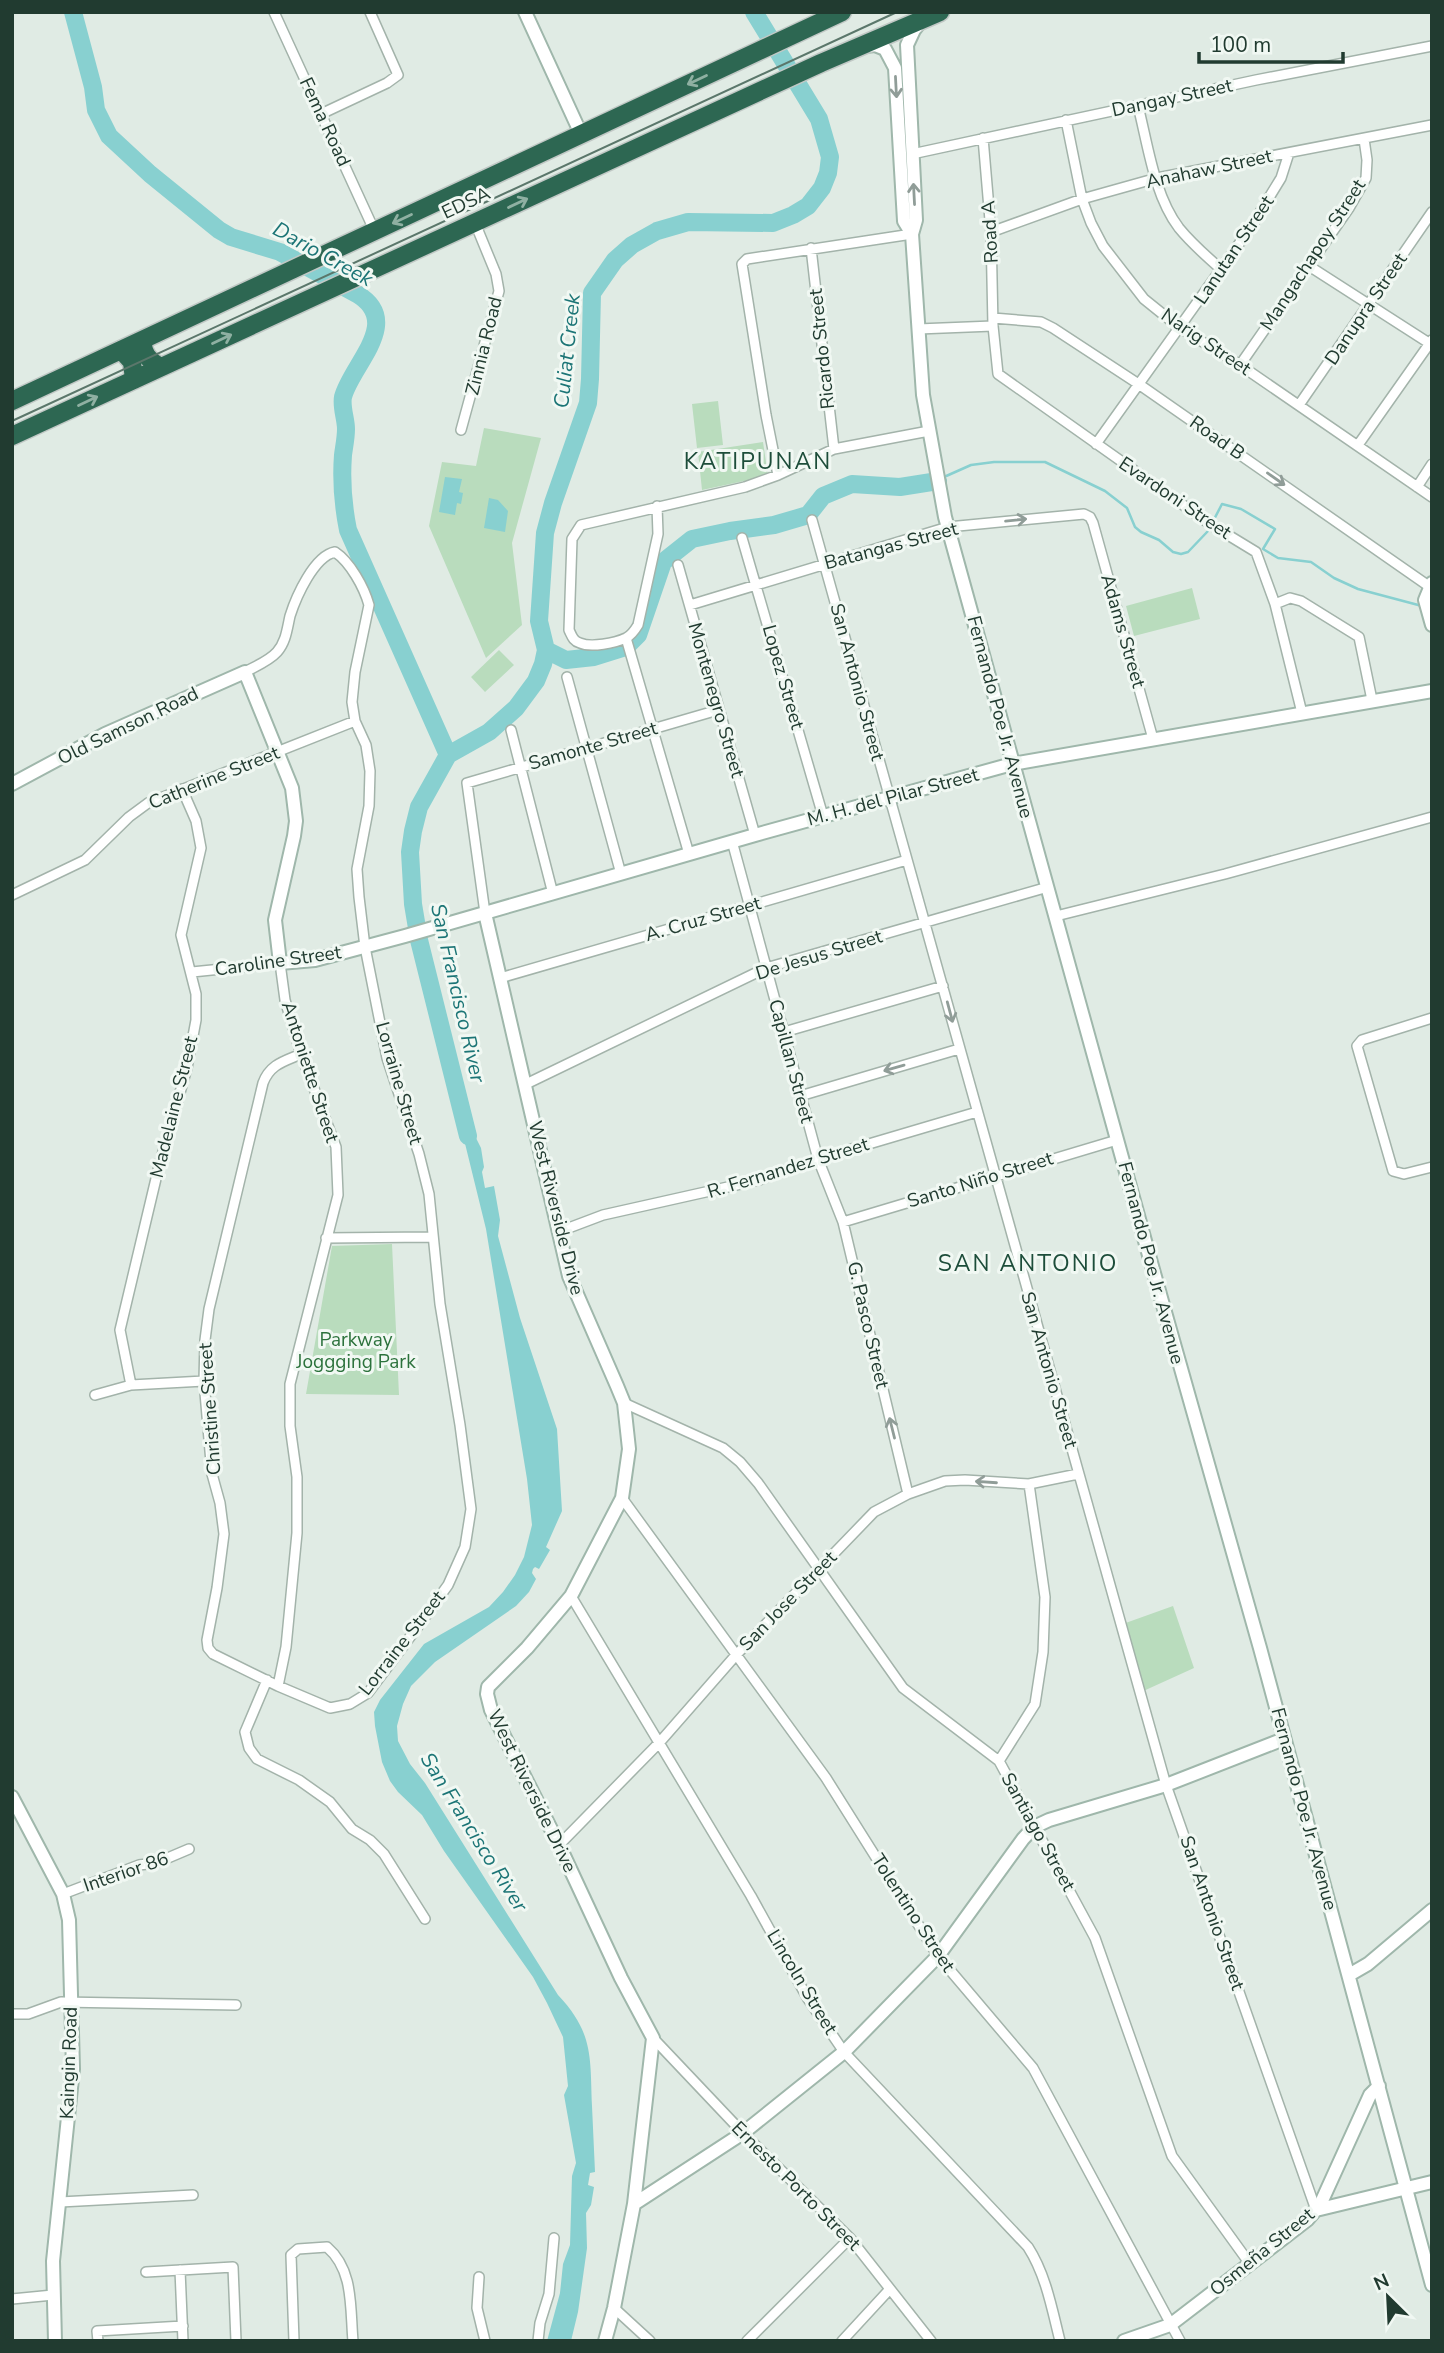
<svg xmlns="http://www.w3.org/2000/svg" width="1444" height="2353" viewBox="0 0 1444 2353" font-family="'Nunito Sans',sans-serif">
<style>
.green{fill:#b9dcbd}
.water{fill:#88d0d0}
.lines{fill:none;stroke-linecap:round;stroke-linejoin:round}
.stream{stroke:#88d0d0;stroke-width:2.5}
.river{stroke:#88d0d0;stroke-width:18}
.street-casing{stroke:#a3b3aa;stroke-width:12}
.secondary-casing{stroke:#9fb7ab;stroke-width:16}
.highway-casing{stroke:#c1c8c5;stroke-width:21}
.street{stroke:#fff;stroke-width:9}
.secondary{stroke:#fff;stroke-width:12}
.highway{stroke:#2d6752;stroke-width:18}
.tram{stroke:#5b776b;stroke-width:2}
.oneway{stroke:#8fb0a2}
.oneway2{stroke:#909d98}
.labels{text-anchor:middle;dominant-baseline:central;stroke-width:6;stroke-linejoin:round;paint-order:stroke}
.street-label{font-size:19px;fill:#213b30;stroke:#f1f8f3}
.park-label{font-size:19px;fill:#2c723c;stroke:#f1f8f3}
.water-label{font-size:21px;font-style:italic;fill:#1c7576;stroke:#f1f8f3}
.quarter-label{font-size:23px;letter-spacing:2px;fill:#1d4d3a;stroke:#f1f8f3}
</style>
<rect width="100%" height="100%" fill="#e0ebe4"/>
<path class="green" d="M718 401 723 445 697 448 692 404Z
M484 428 541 438 512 543 522 625 486 658 429 526 442 462 476 466Z
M763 442 768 476 702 490 698 452Z
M1192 588 1200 619 1134 636 1126 606Z
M499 650 514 665 485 692 471 677Z
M392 1244 399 1395 306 1394 332 1246Z
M1173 1606 1194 1668 1139 1693 1120 1625Z"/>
<path class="water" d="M445 477 462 479 459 492 463 493 461 504 457 503 455 515 439 512Z
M489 498 498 500 508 511 505 532 484 528Z
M464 1114 481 1148 484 1167 482 1172 485 1188 494 1186 500 1220 498 1236 520 1318 557 1429 562 1511 546 1547 550 1550 539 1569 535 1567 533 1569 532 1573 536 1579 529 1592 516 1606 435 1662 411 1686 403 1704 397 1726 398 1741 410 1764 425 1783 558 1995C594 2033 590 2058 592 2106 593 2128 594 2150 595 2172L590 2173 588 2185 594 2187 591 2205 586 2213 587 2248 578 2312 571 2341H547L560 2293 563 2264 570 2245 572 2176 576 2163 564 2095 568 2086 563 2037 547 2003 533 1977 444 1851 422 1815 398 1792 390 1781 382 1762 375 1726 374 1712 380 1700 424 1644 489 1607 503 1592 515 1575 524 1557 532 1525 527 1479 486 1229 458 1115Z"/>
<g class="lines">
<path class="stream" d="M944 477 971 465 994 462H1045L1105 491 1127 508 1135 527 1141 532 1159 540 1173 552 1181 554 1188 552 1208 531 1222 504 1241 509 1275 529 1263 549 1278 558 1311 562 1334 578 1358 589 1422 606"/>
<path class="river" d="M73 12 93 87 96 110 109 136 150 174 219 230 231 237 280 252 357 294C404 322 351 365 343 397 341 407 346 419 346 429 346 438 344 447 343 455 341 481 343 505 348 530L448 755
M546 650 566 660 594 657 626 647 638 635 663 562 692 539 730 531 774 525 808 515 823 496 852 484 900 487 938 481
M468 1136 419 940 413 904 410 852 413 831 419 807 448 755 489 732 516 708 536 681 543 664 546 650 539 621 545 533 553 503 588 403 590 379 592 293 615 260 632 245 657 231 688 222 773 223 793 215 808 206 822 188 828 173 830 157 819 119 754 12"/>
<defs>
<path id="street" d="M274 12 375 232
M1138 106C1148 145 1154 195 1179 228 1192 244 1207 257 1222 270
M321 114 387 83 398 75 370 12
M1066 120 1082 199 1091 223 1103 246 1144 299 1180 328 1240 365 1432 497
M983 138 991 232 993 326 998 374 1210 524 1256 552 1275 604 1302 713
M912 154 1256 80 1432 46
M991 232 1082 199 1157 178 1432 125
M811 248 834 449
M1309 266 1432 345
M993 318 1041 322 1053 328 1140 385 1430 587
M918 329 993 326
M1240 365 1349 208 1366 178 1367 160 1364 139
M1299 405 1432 212
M461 430 499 291 496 274 475 223
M1096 444 1251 227 1281 178 1289 153
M1358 445 1432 340
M778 475 766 415 742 264 747 259 912 234
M1417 487 1432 464
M657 506 658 534 638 625C635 630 632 635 626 638 615 643 591 648 580 643 573 641 572 636 569 630L572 539 581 525 745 487 778 475 834 449 929 431
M812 520 1166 1785 1316 2210
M742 538 823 816
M678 565 755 835
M1275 604 1290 598 1301 601 1359 637 1372 700
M690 605 948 527 1084 514 1090 517 1093 523 1153 739
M626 638 689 854
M245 672C256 666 269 661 277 652 286 642 287 629 290 616 296 597 314 556 335 552 350 562 364 587 369 605L355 672 352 702 355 721 366 745 370 771 369 806 357 869 359 897 365 947 387 1058 419 1154 429 1194 440 1304 460 1425 471 1509 465 1547 448 1585 422 1621 368 1693 350 1704 330 1708 278 1686 213 1654 208 1648 207 1640 217 1588 224 1534 220 1503 212 1474 204 1381 205 1340 209 1309 263 1083C270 1064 285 1061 301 1054
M567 677 621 874
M511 730 553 894
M732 841 818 1159 843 1222 908 1494
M12 895 85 860 129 817 148 803 355 721
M485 913 467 783 718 710
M1056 916 1225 874 1432 817
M192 972 280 963 285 1000 301 1054 336 1147 338 1195 290 1384V1426L297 1477V1533L286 1647 278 1686
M500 978 907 860
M1432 1018 1362 1040 1357 1046 1393 1171 1404 1174 1432 1167
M784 1032 943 986
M524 1085 766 968 1048 887
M800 1096 959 1049
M843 1222 1117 1140
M558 1232 603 1215 759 1180 818 1159 977 1112
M326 1238 431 1237
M131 1385 120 1330 159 1166 187 1068 196 1020V994L181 935 201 848 196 821 182 789
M95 1395 131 1385 204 1381
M624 1403 723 1448 740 1462 758 1483 903 1688 999 1761 1095 1938 1172 2156 1250 2264
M622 1498 826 1778 938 1956 1033 2068 1180 2341
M571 1596 751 1896 808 1999 844 2052 1028 2247C1046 2275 1052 2309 1060 2341
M267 1680 245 1732 249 1748 257 1759 299 1780 330 1802 352 1829 370 1840 384 1854 425 1919
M999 1761 1035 1704 1043 1652 1045 1597 1029 1484
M559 1845 659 1743 736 1655 874 1512 908 1494 945 1481 965 1480 1029 1484 1078 1474
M63 1894 139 1865 156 1863 189 1849
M12 2014H28L61 2002 236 2005
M653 2038 743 2133 850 2238 931 2341
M60 2202 193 2195
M180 2270 183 2341
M146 2272 233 2267 236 2341
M479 2277 477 2308 485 2341
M12 2299 53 2295
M614 2308 650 2341
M98 2341 97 2331 183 2326
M294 2341 291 2255 298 2249 327 2247C354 2270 350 2308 353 2341
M538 2341 540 2323 549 2294 554 2238
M747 2341 850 2238
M842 2341 890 2289"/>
<path id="secondary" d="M525 12 581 134
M921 21 914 30 907 45 916 220 912 234 923 395 945 517 1150 1259 1260 1648 1432 2285
M866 46 875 45 885 49 895 68 904 221 912 234
M1432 583 1425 600 1432 625
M12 784 105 734 245 672 292 788 296 821 294 836 275 920 280 963 315 960 405 936 755 835 1012 764 1432 691
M485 913 569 1276 617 1386 624 1403 629 1449 622 1498 571 1596 527 1648 488 1687 487 1694 491 1710 559 1845 621 1978 653 2038 634 2204 614 2308 605 2341
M12 1797 63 1894 69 1920 73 2069 53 2261 55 2341
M1349 1975 1368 1964 1432 1910
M634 2204 743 2133 844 2052 938 1956 1023 1839 1034 1827 1049 1820 1166 1785 1284 1739
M1316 2210 1432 2182
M1124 2341 1170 2325 1307 2220 1320 2205 1370 2095 1379 2086"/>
<path id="highway" d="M143 340C142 354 149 360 160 367
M121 350 132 362 134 380
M12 401 842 12
M12 436 821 63 940 12"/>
</defs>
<use href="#street" class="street-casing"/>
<use href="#secondary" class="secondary-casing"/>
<use href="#highway" class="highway-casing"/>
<use href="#street" class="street"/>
<use href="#secondary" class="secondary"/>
<use href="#highway" class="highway"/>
<path class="tram" d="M12 421 897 12"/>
</g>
<defs><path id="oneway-shaft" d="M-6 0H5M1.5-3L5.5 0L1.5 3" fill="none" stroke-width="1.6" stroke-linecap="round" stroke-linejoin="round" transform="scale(1.75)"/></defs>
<g class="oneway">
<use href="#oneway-shaft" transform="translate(697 80) rotate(155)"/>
<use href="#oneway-shaft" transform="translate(518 203) rotate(-25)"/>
<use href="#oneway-shaft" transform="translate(402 219) rotate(155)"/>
<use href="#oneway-shaft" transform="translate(222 339) rotate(-25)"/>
<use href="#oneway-shaft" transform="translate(88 401) rotate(-25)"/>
</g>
<g class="oneway2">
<use href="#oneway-shaft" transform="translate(896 87) rotate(87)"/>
<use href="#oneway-shaft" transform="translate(914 194) rotate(-93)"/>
<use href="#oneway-shaft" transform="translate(1276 479) rotate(35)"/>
<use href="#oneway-shaft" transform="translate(1016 520) rotate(-6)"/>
<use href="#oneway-shaft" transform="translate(950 1012) rotate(75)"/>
<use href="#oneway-shaft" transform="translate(894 1068) rotate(164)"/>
<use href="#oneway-shaft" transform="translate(892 1428) rotate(-104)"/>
<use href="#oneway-shaft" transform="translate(986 1482) rotate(-176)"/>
</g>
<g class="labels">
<g class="street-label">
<text transform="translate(1172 98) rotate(-12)">Dangay Street</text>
<text transform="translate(325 122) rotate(65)">Fema Road</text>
<text transform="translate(1209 169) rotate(-12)">Anahaw Street</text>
<text transform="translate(466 203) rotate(-25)">EDSA</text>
<text transform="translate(990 232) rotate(-93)">Road A</text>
<text transform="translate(1234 250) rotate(-56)">Lanutan Street</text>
<text transform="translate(1313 255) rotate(-57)">Mangachapoy Street</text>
<text transform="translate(1366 309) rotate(-56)">Danupra Street</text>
<text transform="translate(1206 342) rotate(34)">Narig Street</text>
<text transform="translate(484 346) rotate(-76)">Zinnia Road</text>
<text transform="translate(822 349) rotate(-96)">Ricardo Street</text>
<text transform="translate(1217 438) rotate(35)">Road B</text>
<text transform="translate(1175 498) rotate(34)">Evardoni Street</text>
<text transform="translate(891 546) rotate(-15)">Batangas Street</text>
<text transform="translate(1123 631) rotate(74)">Adams Street</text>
<text transform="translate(783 677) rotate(74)">Lopez Street</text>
<text transform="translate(857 682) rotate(75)">San Antonio Street</text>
<text transform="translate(716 700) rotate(74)">Montenegro Street</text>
<text transform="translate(1000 717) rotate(75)">Fernando Poe Jr. Avenue</text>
<text transform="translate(128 726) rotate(-26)">Old Samson Road</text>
<text transform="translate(593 746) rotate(-16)">Samonte Street</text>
<text transform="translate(214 778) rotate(-22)">Catherine Street</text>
<text transform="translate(893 797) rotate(-15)">M. H. del Pilar Street</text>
<text transform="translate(703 919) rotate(-16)">A. Cruz Street</text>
<text transform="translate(819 955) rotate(-17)">De Jesus Street</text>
<text transform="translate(278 961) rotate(-8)">Caroline Street</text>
<text transform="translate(791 1061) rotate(75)">Capillan Street</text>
<text transform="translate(310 1072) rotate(72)">Antoniette Street</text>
<text transform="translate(399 1083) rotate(74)">Lorraine Street</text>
<text transform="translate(174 1107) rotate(-76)">Madelaine Street</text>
<text transform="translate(788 1168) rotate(-17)">R. Fernandez Street</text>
<text transform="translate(980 1180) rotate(-17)">Santo Niño Street</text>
<text transform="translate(556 1208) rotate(76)">West Riverside Drive</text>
<text transform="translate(1151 1263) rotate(75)">Fernando Poe Jr. Avenue</text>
<text transform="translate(868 1325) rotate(77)">G. Pasco Street</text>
<text transform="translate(1049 1370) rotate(74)">San Antonio Street</text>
<text transform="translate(210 1409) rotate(-94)">Christine Street</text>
<text transform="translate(788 1601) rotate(-46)">San Jose Street</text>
<text transform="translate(402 1643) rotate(-52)">Lorraine Street</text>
<text transform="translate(532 1791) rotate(64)">West Riverside Drive</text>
<text transform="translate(1304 1809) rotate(75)">Fernando Poe Jr. Avenue</text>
<text transform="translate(1038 1832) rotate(61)">Santiago Street</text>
<text transform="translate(126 1872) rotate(-19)">Interior 86</text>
<text transform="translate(913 1913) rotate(57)">Tolentino Street</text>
<text transform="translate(1212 1913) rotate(71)">San Antonio Street</text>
<text transform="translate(802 1982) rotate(59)">Lincoln Street</text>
<text transform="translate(69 2063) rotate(-88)">Kaingin Road</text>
<text transform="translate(796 2186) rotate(45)">Ernesto Porto Street</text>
<text transform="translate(1262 2252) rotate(-39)">Osmeña Street</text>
</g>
<g class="park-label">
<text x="356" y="1340">Parkway<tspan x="356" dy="22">Joggging Park</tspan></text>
</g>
<g class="water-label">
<text transform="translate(323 254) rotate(29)">Dario Creek</text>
<text transform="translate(567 351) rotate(-84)">Culiat Creek</text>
<text transform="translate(458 993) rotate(77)">San Francisco River</text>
<text transform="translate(474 1832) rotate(58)">San Francisco River</text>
</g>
<g class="quarter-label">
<text x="758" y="461">KATIPUNAN</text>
<text x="1028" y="1263">SAN ANTONIO</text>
</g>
</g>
<rect width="1444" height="2353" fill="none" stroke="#213b30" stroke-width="28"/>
<g transform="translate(1388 2297) rotate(336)" stroke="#f1f8f3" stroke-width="5" paint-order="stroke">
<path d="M0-5L12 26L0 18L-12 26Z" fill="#213b30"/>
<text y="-10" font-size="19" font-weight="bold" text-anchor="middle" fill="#213b30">N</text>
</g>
<path d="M1199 52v10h144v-10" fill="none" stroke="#213b30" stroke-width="3.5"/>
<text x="1210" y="52" font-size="21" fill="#213b30" stroke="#f1f8f3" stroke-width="5" paint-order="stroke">100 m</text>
</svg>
